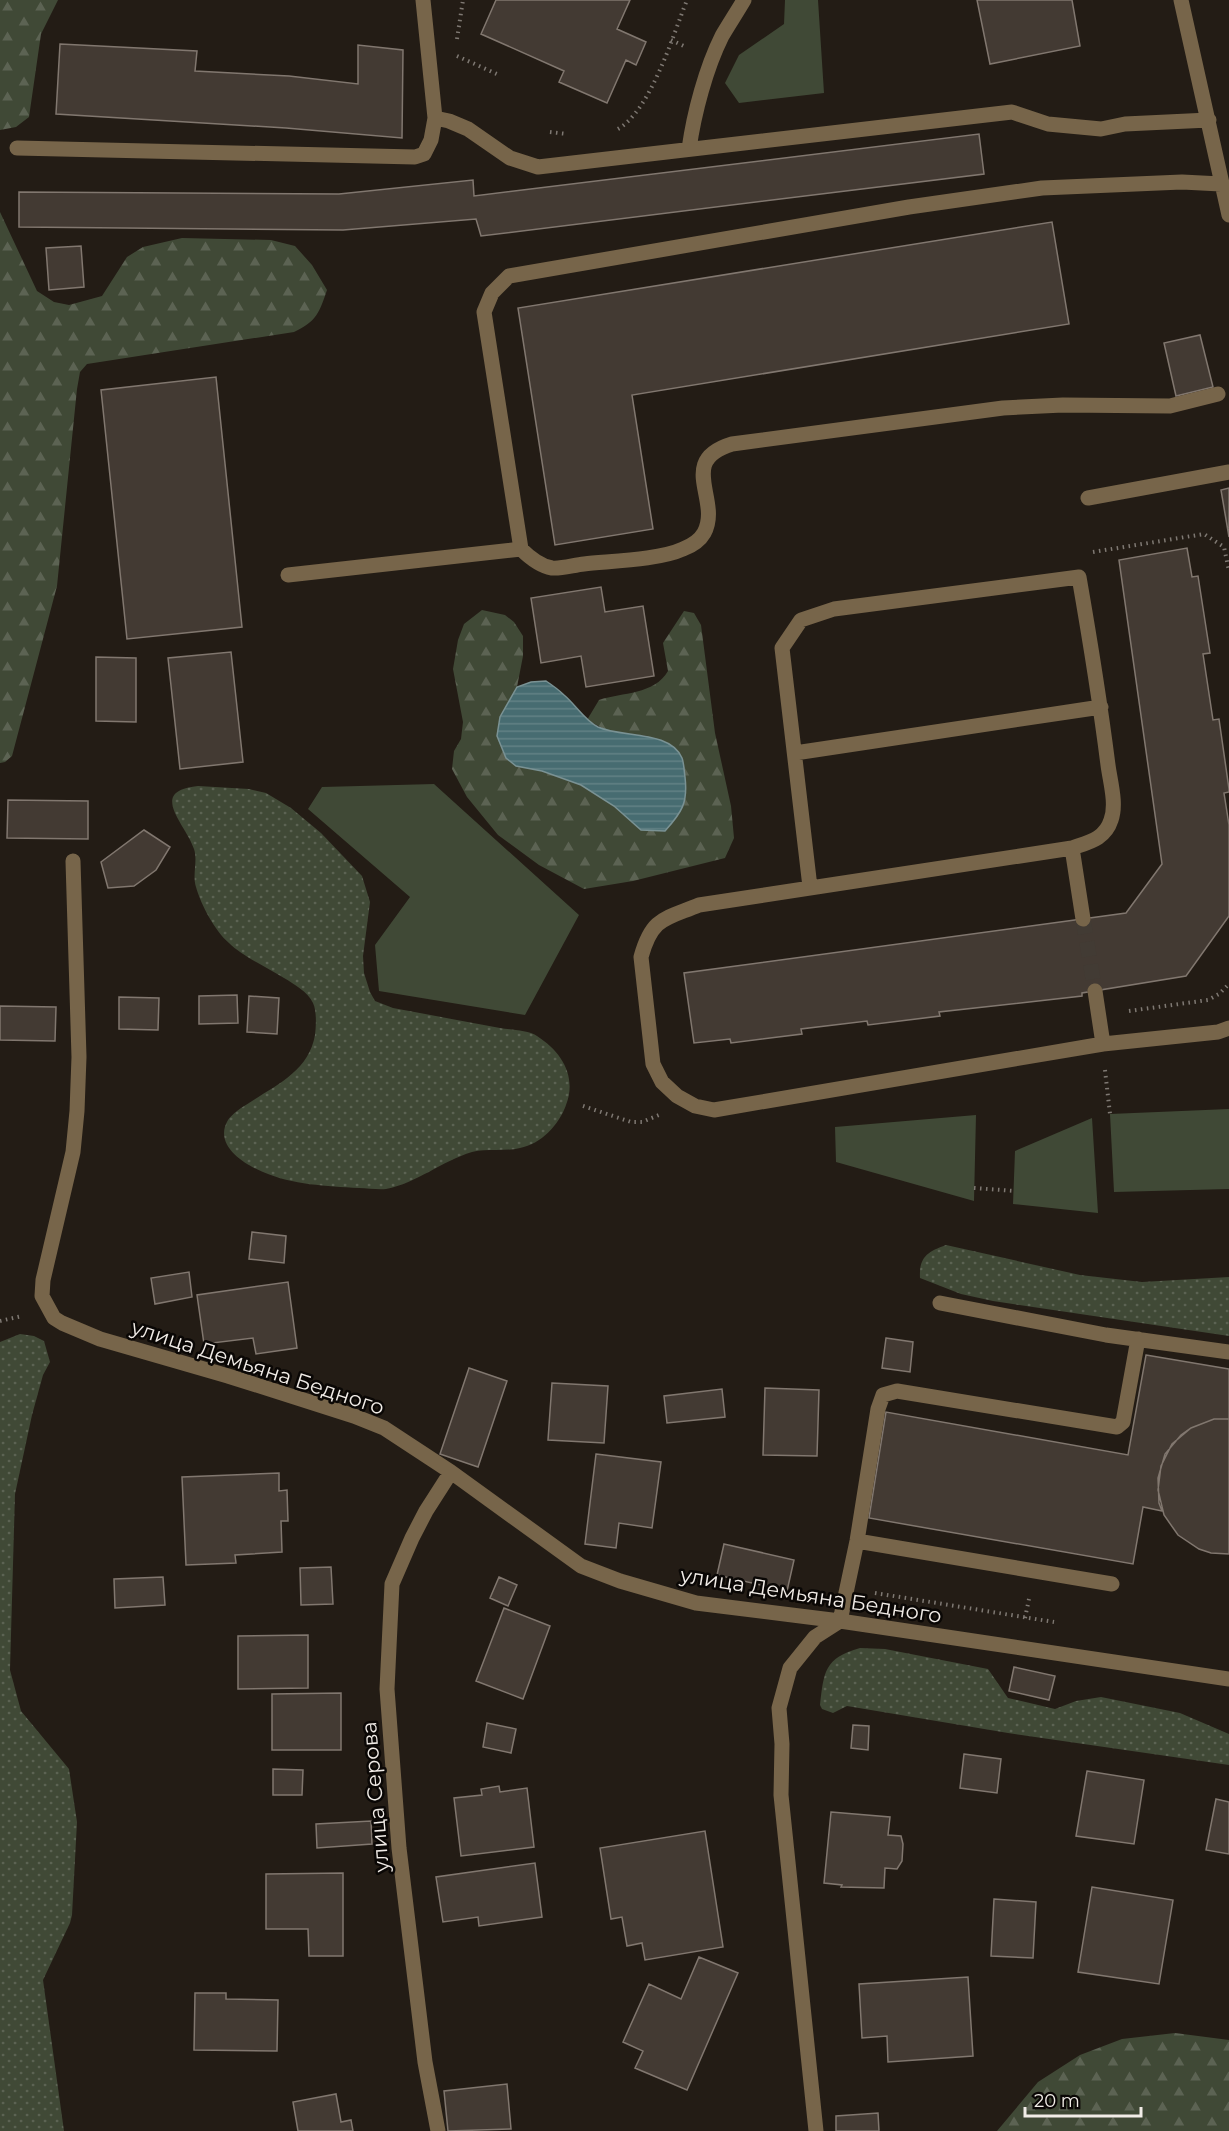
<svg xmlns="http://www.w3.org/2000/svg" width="1229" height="2131" viewBox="0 0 1229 2131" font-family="Montserrat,sans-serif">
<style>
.grass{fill:url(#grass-dots)}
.forest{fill:url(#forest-firs)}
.park{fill:#404936}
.water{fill:url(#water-rules);stroke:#7a9294;stroke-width:1.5}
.building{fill:#433a33;stroke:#81776f;stroke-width:1.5}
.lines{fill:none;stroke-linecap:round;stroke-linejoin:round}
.minor-tunnel{stroke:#423b34;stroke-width:15;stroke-dasharray:15 8;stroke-linecap:butt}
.path{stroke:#7f7973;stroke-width:4;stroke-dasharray:1.5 4.5;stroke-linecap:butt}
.minor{stroke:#77654a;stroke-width:15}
.labels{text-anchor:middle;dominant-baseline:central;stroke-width:5;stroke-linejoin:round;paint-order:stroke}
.street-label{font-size:21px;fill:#f1ece7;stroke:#0a0705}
</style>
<defs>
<pattern id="grass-dots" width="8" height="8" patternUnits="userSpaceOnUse" patternTransform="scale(1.5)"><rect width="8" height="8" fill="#404936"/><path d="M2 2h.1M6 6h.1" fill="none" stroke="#5c6353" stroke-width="1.8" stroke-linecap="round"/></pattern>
<pattern id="forest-firs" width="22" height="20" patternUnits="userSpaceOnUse" patternTransform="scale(1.5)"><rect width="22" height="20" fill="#404936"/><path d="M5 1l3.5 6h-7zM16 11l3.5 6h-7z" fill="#5c6353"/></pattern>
<pattern id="water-rules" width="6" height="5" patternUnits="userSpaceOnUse" patternTransform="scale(1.5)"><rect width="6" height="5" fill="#476c71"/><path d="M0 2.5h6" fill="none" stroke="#628185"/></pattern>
</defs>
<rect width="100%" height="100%" fill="#231c15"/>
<path class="grass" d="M198 786 249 789 266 793 291 808 321 833 362 876 370 902 363 956 364 973 370 992 375 1001 393 1008C429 1015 464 1021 500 1028 511 1030 528 1030 537 1036 562 1052 577 1077 566 1105 559 1125 541 1144 520 1148 504 1152 487 1148 472 1152 442 1161 417 1183 386 1189 378 1190 368 1188 359 1188 326 1186 293 1185 263 1172 244 1164 213 1145 228 1120 232 1114 242 1107 249 1103 276 1085 309 1071 315 1035 316 1026 317 1012 313 1003 308 992 294 984 284 978 268 968 242 956 229 943 215 931 201 905 196 887 192 875 198 861 194 849 186 824 147 791 198 786Z
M946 1245 1080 1275 1142 1282 1229 1277V1336L993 1301 961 1294 920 1278C919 1257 927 1252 946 1245Z
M20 1334 34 1336 44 1341 50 1362 43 1375 32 1415 15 1494 10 1670 21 1711 69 1769 77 1822 72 1915 70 1923 43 1980 64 2131H0V1342Z
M860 1648 885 1649 988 1669 1008 1698 1055 1709 1076 1701 1101 1697 1180 1713 1229 1734V1765L1008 1733 847 1706 833 1713 822 1709 820 1705C824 1672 824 1658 860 1648Z"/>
<path class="forest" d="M0 0H58L41 34 29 117 16 127 0 130Z
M0 212 37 291 54 302 69 305 102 296 127 257 143 247 182 238 271 240 295 246 312 265 327 290C319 313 317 321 294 332L87 364 80 372 77 389 57 586 12 756 5 762 0 763Z
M482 610 505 615 514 622 523 636V656L517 687 500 717 497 736 506 758 516 766 542 771 581 785 614 806 641 830 648 736 610 732 587 720 599 700C623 692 654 695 668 671L663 643 684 611 694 613 701 625 715 733 731 806 734 838 725 858 633 881 584 889 539 865 498 835 467 797 452 769 454 751 461 739 463 722 453 669 458 640 464 624Z
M1175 2033 1229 2040V2131H997L1038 2082 1080 2055 1122 2039Z"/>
<path class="park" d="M785 0H818L824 93 739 103 725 83 739 55 784 24Z
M434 784 579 915 525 1015 379 991 375 945 410 897 308 809 322 787Z
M1229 1109V1189L1114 1192 1110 1114Z
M976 1115 974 1201 836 1162 835 1127Z
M1092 1118 1098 1213 1013 1204 1015 1151Z"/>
<path class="water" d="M546 681C552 685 559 690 564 695 576 705 584 720 598 727 622 738 670 730 682 758 684 763 684 771 685 777 688 803 682 812 665 831L641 830 614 806 581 785 542 771 516 766 506 758 497 736 500 717 517 687 531 682Z"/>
<path class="building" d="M496 0H630L617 29 646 42 636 65 626 60 607 103 559 82 564 71 481 34Z
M977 0H1072L1080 46 990 64Z
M60 44 197 51 195 71 289 76 358 84V45L403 50 402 138 286 128 56 114Z
M979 134 984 174 481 236 476 219 343 230 19 227V192L339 194 473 180 474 196Z
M1052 222 1069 324 632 395 653 529 555 545 518 308Z
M81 246 84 287 49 290 46 248Z
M1200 335 1213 387 1176 396 1164 343Z
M216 377 242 627 127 639 101 390Z
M1229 488V537L1221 490Z
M1187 548 1192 577 1198 576 1210 653 1203 654 1213 720 1219 719 1229 789V792L1224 793 1229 825V916L1186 976 1082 993V996L939 1012 940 1016 868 1025 867 1021 801 1029 802 1034 731 1043 730 1039 694 1043 684 973 1126 913 1162 864 1119 560Z
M601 587 605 612 643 606 654 676 586 687 581 656 541 663 531 598Z
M231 652 243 762 180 769 168 658Z
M96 657 136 658V722L96 721Z
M8 800 88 801V839L7 838Z
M144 830 170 847 156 870 134 886 108 888 101 862Z
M237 995 238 1023 199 1024V996Z
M249 996 279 998 277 1034 247 1032Z
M119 997 159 998 158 1030 119 1029Z
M0 1006 56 1007 55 1041 0 1040Z
M252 1232 286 1236 284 1263 249 1259Z
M189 1272 192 1297 155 1304 151 1278Z
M288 1282 297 1348 256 1354 253 1338 204 1344 197 1295Z
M886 1338 913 1342 910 1372 882 1368Z
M1146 1355 1229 1369V1419H1214L1191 1428 1181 1435 1165 1454 1158 1478 1159 1503 1162 1511 1143 1507 1133 1564 869 1518 886 1412 1128 1455Z
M469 1368 507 1381 478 1467 440 1454Z
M552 1383 608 1386 604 1443 548 1440Z
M765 1388 819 1390 817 1456 763 1455Z
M722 1389 725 1417 667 1423 664 1396Z
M1214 1419H1229V1554L1211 1553 1199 1549 1178 1535 1164 1515 1158 1490 1161 1466 1172 1444 1191 1428Z
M596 1454 661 1462 652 1528 619 1523 616 1548 585 1544Z
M279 1473V1491L287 1490 288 1521H281L282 1552 235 1555 236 1563 186 1565 182 1477Z
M724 1544 794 1560 787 1591 717 1575Z
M331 1567 333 1604 301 1605 300 1568Z
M163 1577 165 1605 115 1608 114 1579Z
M499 1577 517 1585 508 1606 490 1598Z
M504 1608 550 1626 523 1699 476 1681Z
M308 1635V1688L238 1689V1636Z
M1014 1667 1055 1676 1049 1700 1009 1691Z
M341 1693V1750H272V1694Z
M487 1723 516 1729 511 1753 483 1747Z
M853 1725 869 1726 868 1750 851 1748Z
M964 1754 1001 1759 997 1793 960 1788Z
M273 1769 303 1770 302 1795H273Z
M1087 1771 1144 1780 1134 1844 1076 1836Z
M499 1786 500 1792 527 1788 534 1847 461 1856 454 1798 482 1795 481 1789Z
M1216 1799 1229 1802V1854L1206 1850Z
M831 1812 890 1817 888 1835 901 1836 903 1844 902 1861 897 1869 885 1868 884 1888 841 1887 842 1885 824 1883Z
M371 1821 372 1844 317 1848 316 1824Z
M705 1831 723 1947 645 1960 642 1943 627 1946 622 1917 611 1919 600 1848Z
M535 1863 542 1917 479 1926 478 1917 443 1922 436 1877Z
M343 1873V1956H309L308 1929H266V1874Z
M1092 1887 1173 1900 1159 1984 1078 1972Z
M994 1899 1036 1902 1033 1958 991 1956Z
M699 1957 738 1973 687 2090 635 2068 643 2051 623 2042 649 1984 681 1999Z
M968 1977 973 2056 888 2062 887 2036 862 2038 859 1984Z
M195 1993H226V1999L278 2000 277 2051 194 2050Z
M507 2084 511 2129 448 2131 444 2091Z
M336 2094 341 2122 351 2120 353 2131H298L293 2102Z
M878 2113 879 2131H836V2116Z"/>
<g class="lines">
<path class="minor-tunnel" d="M1083 919 1095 991"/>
<path class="path" d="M457 39 463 0
M671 40 686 47
M457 56 499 75
M618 129C651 110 673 35 687 0
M550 132 567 134
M1093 552 1204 534 1224 547 1229 571
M1129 1011 1208 1000 1219 994 1229 984
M1105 1070 1110 1114
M583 1106 631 1122H642L659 1115
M974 1188 1015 1191
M0 1321 22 1316
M875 1593 1054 1622
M1025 1618 1029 1599"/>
<path class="minor" d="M1181 0 1229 215
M435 118 449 121 468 129 510 158 538 167 1012 112 1048 124 1101 129 1125 124 1209 120
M17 148 415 157 424 154 431 140 435 118 423 0
M689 149C694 113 706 68 722 36 729 24 737 12 744 0
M1088 498 1229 472
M521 549C529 557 540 566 552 568 561 569 574 565 584 564 611 561 659 560 683 549 691 546 700 540 704 533 722 500 676 461 732 444L1003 408 1063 405 1170 406 1218 394
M288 575 521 549 484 312 492 293 509 276 909 207 1042 188 1182 182 1221 184
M795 753 1101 707
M1072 848 1083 919
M73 861 79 1057 77 1111 73 1152 43 1280 42 1296 54 1318 62 1323 100 1339 228 1376 354 1416 384 1428 451 1472 581 1566 620 1581 696 1603 840 1621 1229 1679
M810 887 782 648 801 620 834 609 1079 577C1090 640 1100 702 1108 765 1110 781 1117 804 1111 820 1105 839 1089 842 1072 848L699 905C665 919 652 917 641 957L653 1064 662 1082 677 1096 695 1106 714 1110 1103 1044 1218 1032 1229 1028
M1095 991 1103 1044
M940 1303 1106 1335 1229 1352
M857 1541 1112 1584
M840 1621 857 1541 878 1409 883 1395 897 1391 1117 1427 1123 1422 1138 1339
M438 2131 425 2062 399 1848 387 1689 392 1584 412 1538 426 1511 451 1472
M816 2131 781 1795 782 1744 779 1708 790 1668 815 1637 840 1621"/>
</g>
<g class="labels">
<g class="street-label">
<text transform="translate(258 1367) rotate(18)">улица Демьяна Бедного</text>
<text transform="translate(811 1595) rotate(9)">улица Демьяна Бедного</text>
<text transform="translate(375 1797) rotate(-95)">улица Серова</text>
</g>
</g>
<path d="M1025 2107v9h116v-9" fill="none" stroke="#f1ece7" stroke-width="3"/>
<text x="1034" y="2107" font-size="18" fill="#f1ece7" stroke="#0a0705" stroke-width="4.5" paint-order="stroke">20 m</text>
</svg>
